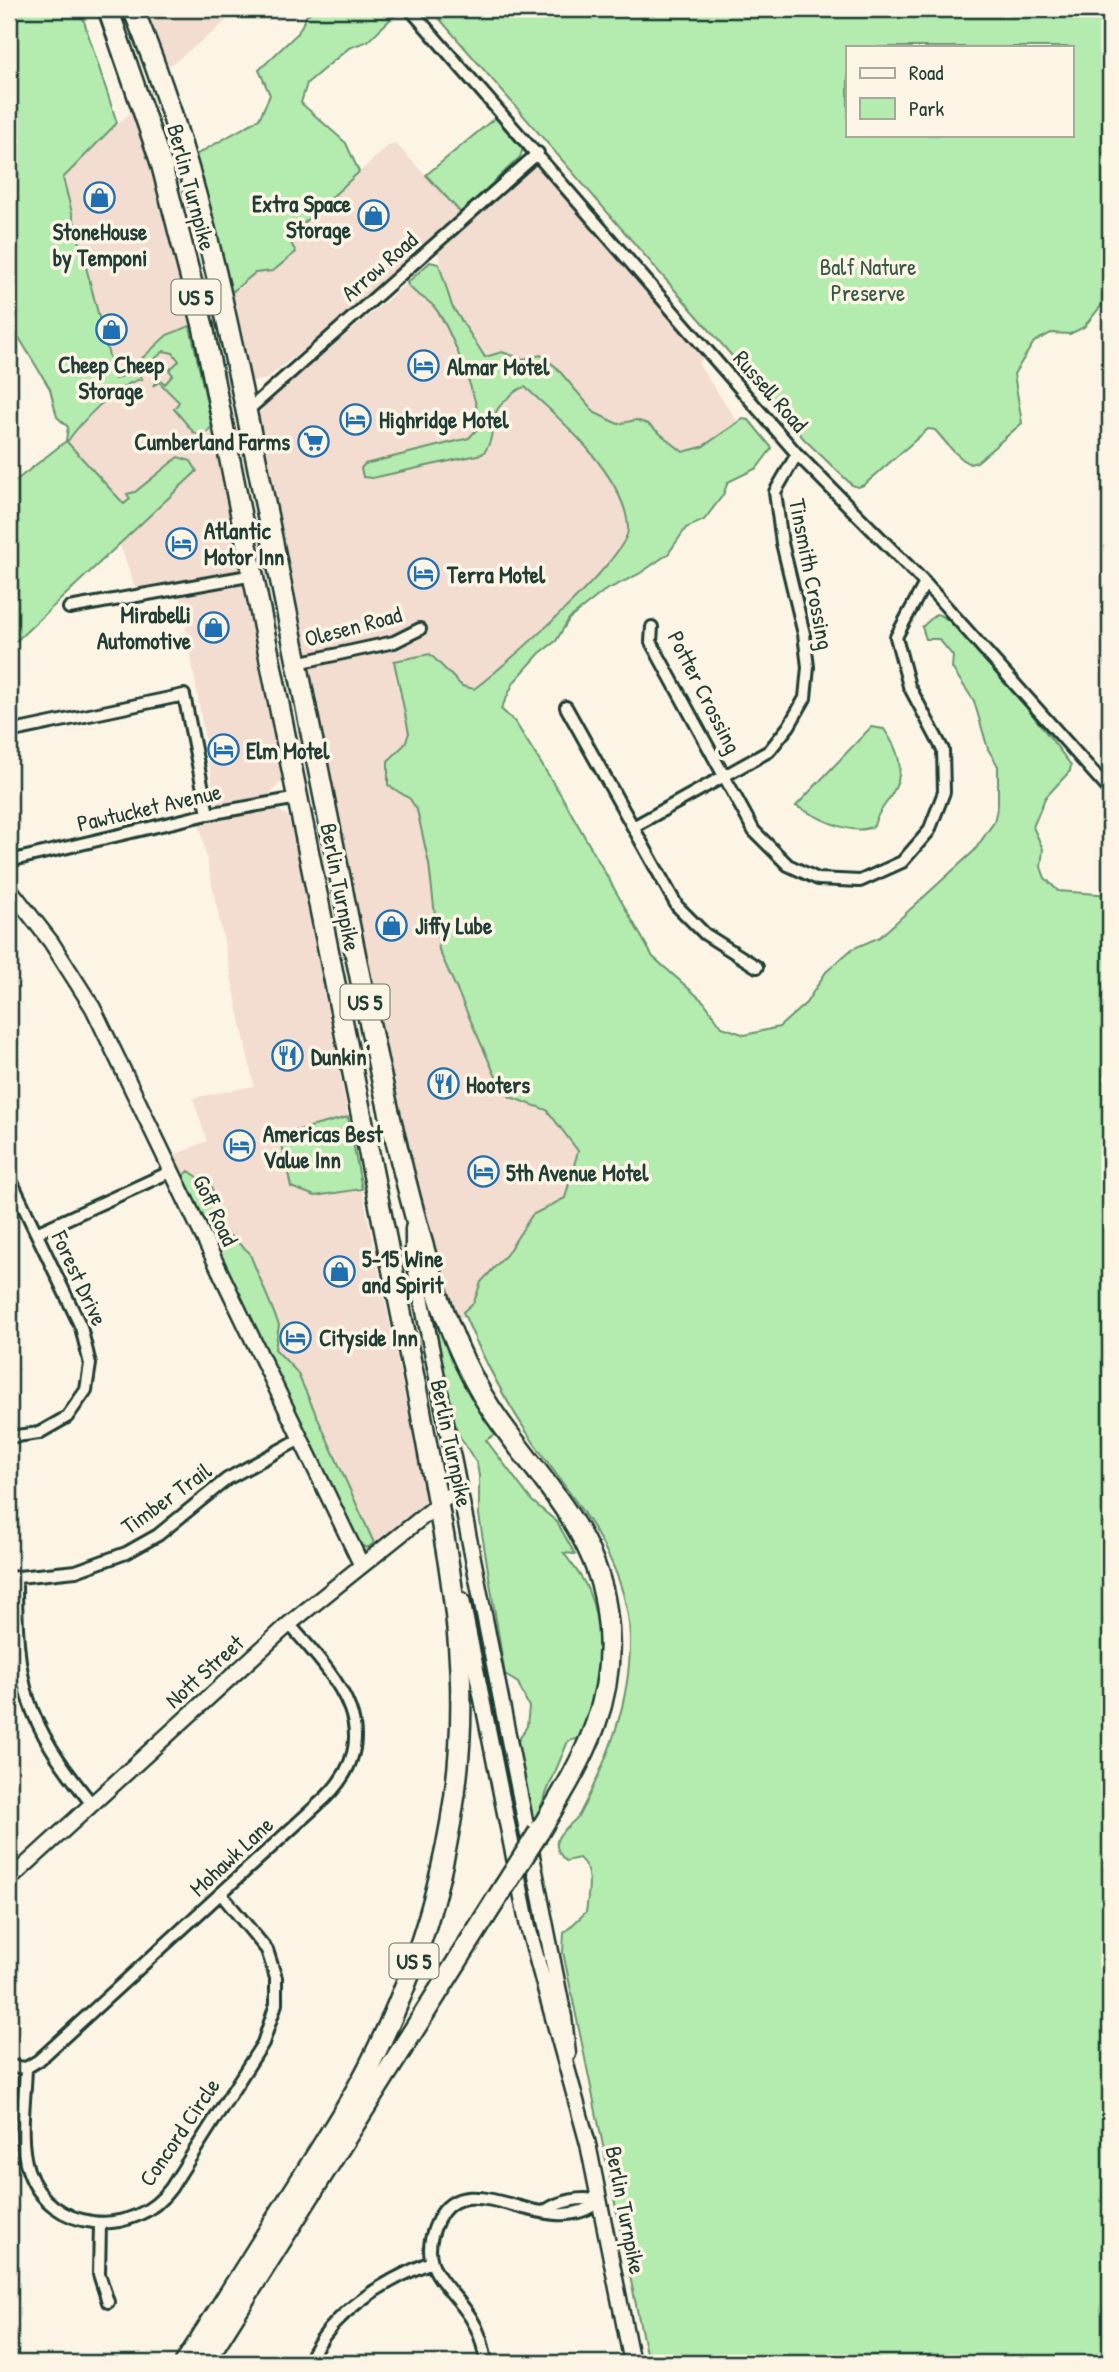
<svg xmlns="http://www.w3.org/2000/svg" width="1119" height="2372" viewBox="0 0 1119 2372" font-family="'Patrick Hand',sans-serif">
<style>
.built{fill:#f3dcd0}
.green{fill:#b4ebae;stroke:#6a9471;stroke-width:2;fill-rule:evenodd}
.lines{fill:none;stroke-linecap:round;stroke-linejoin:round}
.stream{stroke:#6695a8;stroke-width:2.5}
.street-casing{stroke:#1f3d34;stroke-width:16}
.secondary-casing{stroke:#1f3d34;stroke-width:19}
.highway-casing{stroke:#1f3d34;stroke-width:24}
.street{stroke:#fcf5e5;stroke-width:10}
.secondary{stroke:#fcf5e5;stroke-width:14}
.highway{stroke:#fcf5e5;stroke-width:19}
.highway-bridge-casing{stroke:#1f3d34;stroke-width:24;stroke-linecap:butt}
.highway-bridge{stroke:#fcf5e5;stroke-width:19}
.labels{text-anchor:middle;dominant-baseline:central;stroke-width:7;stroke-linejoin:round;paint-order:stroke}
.shield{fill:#fcf5e5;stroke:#617469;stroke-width:2}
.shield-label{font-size:21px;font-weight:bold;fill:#1f3d34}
.street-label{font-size:23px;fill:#1f3d34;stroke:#fcf5e5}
.poi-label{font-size:23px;font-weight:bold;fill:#1f3d34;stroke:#fcf5e5;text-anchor:start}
.park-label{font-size:23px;fill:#355746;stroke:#fcf5e5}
</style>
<rect width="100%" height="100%" fill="#fcf5e5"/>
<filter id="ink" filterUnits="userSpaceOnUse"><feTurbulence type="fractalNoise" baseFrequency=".0143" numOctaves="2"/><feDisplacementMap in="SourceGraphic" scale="14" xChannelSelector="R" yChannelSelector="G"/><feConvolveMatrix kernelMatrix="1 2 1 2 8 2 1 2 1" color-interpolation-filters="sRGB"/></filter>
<g filter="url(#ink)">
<path class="built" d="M141 9H238L216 30 164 70Z
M133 110 168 232 191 327 282 781 268 796 217 809 178 582 136 590 120 545 133 514 66 441 68 426 62 418 116 382 62 178Z
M396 144 461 213 348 314 265 380 253 381 247 372 228 290H238L255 273 273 271 296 252 288 238 388 146Z
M531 167 544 168 705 355 698 364 738 422 729 431 702 447 683 452 648 424 636 420 618 424 595 413 556 367 541 355 523 359 502 352 488 358 480 353 448 298 438 251Z
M407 283 412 291 434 305 451 332 452 344 470 386 479 427 469 439 374 462 372 478 482 454 496 425V412L519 388 525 387 583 445 607 474 620 497 628 527 619 550 600 574 524 647 474 689 462 686 441 667 433 655 406 657 395 677 409 733 405 744 391 755 388 785 410 799 417 810 429 864 439 950 502 1088 511 1097 547 1110 578 1151 565 1198 543 1208 525 1225 520 1236 478 1288 474 1302 463 1312 465 1316 456 1321 443 1289 384 1062 256 419 265 404Z
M275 808 288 816 298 858 367 1215 426 1497 423 1504 374 1543 297 1372 275 1349 279 1325 249 1252 223 1230 211 1186 189 1171 183 1176 172 1156 207 1141 193 1098 254 1086 199 822Z"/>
<path class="green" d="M9 9H80L117 123 63 178 115 379 123 376 167 335 190 326 212 426 204 436 194 433 174 409 179 402 159 382 153 386 158 378 165 384 173 375 169 370 179 361 173 353 164 351 138 373 142 379C116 384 81 422 67 442L124 504 130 499 127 494 135 492 178 457 191 461 197 471 9 648V486L66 441 68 427 57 417 50 389 9 321Z
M315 9H395L398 12 368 41 349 48 307 83 301 103 346 143 359 172 288 238 296 252 273 271 255 273 232 292 228 290 194 156 259 119 270 95 259 70 298 33 307 15Z
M431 9H1110V295L1084 327 1070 334 1051 333 1034 342 1014 374 1022 423 977 462 970 464C955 456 946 442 935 430L928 429 864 485 858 487 852 485 804 439ZM848 47H1072V135H848Z
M496 117 523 148 520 157 461 213 426 175Z
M430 262 439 264 452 306 485 357 502 352 523 359 541 355 556 367 595 413 618 424 636 420 648 424 683 452 702 447 743 419 749 420 772 448 757 468 728 482 723 495 704 520 686 528 668 554 639 574 604 591 569 619 556 641 540 653 514 682 501 709 515 722 561 795 653 957 704 1002 722 1027 745 1035 779 1027 806 1003 826 972 852 949 880 937 974 851 994 822 998 804V766L988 749 974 701 952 668 953 656 939 639H926L922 627 936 614C961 617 1051 739 1071 765L1070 771 1045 798 1033 827 1043 849 1041 867 1045 878 1058 891 1110 895V2363H648L563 1952 564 1933 586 1912C588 1896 594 1870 579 1858L566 1861C560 1856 554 1846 558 1838 562 1829 573 1824 579 1815 608 1760 631 1701 630 1638 628 1558 572 1500 530 1437 504 1399 481 1354 463 1312L474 1302 481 1282 506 1255 532 1215 565 1198 578 1151 547 1110 510 1097 496 1077 439 950 429 864 417 810 410 799 388 785V761L405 744 409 733 394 661 430 654 462 686 474 689C501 669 630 557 628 528 626 478 561 419 525 387 517 388 500 404 496 412 491 425 494 444 482 454L372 478 363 477 361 468 365 464 469 438 479 427C481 405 449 325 435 308 427 297 414 296 407 283Z
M871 727 884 729C898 749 906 769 893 792 886 806 877 811 874 826 852 838 817 817 796 806Z
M348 1117 362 1189 315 1196 291 1187 280 1135Z
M189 1171 211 1186 223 1230 249 1252 279 1325 275 1349 297 1372 374 1543 367 1548 356 1543 183 1176Z
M423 1274 483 1414 496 1434 486 1440 532 1501 557 1522 575 1554 564 1553C572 1565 583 1577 588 1590 608 1639 597 1690 581 1738L568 1741 531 1830 517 1743 527 1726 529 1707 518 1683 505 1675 479 1515V1476L477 1464 452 1424Z"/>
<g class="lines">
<path class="stream" d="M972 12 985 9"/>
<defs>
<path id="street" d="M410 9 797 454 925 583 1110 791
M247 411 538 153
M69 608 254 575
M652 627 651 642 754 831 788 865 818 879 860 881 902 862 929 831 944 792 943 750 909 686 896 637 925 583
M297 663 394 642 420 629
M566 707 677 906 705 934 757 967
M9 732 184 695 208 814
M633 827 769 751 789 726 805 698 808 667 804 634 782 543 775 492 797 454
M9 861 208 814 298 798
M9 1176 81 1327 90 1364 86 1390 67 1417 39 1433 9 1437
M36 1233 172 1171
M9 1578 76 1571 126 1553 158 1535 227 1479 300 1439
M16 1578C16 1685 24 1720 92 1804
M9 2066 26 2068 39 2060 326 1797C390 1733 335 1676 289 1624
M26 2068C25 2100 18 2139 28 2170 49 2233 134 2240 171 2188L263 2043 276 2004V1978L267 1950 221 1894
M545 2211C559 2201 582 2196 599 2201
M100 2224 99 2274 108 2302
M308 2363C330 2313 382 2282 431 2262
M486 2363C484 2347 480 2332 471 2318 449 2283 414 2268 438 2220 467 2160 549 2245 599 2201"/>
<path id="secondary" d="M9 888 51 942 93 1008 361 1564
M413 1228V1256L564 2017 568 2054
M462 1600 528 1927 588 2144 632 2363
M9 1880 289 1624 460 1487"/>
<path id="highway" d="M108 9 161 163 203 326 420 1407C435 1494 456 1581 460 1669 467 1806 431 1944 369 2066 350 2104 326 2139 304 2175 264 2238 225 2301 185 2363
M133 9C199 166 231 336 265 503 290 629 316 755 341 882 366 1008 391 1135 427 1259 442 1311 461 1364 491 1409 534 1474 594 1526 606 1607 621 1698 584 1758 539 1832
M204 2363 504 1887"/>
</defs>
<use href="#street" class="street-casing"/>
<use href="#secondary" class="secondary-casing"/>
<use href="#highway" class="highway-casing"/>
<use href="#street" class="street"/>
<use href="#secondary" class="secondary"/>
<use href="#highway" class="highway"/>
<defs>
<path id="highway-bridge" d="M504 1887 539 1832"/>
</defs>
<use href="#highway-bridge" class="highway-bridge-casing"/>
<use href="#highway-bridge" class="highway-bridge"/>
</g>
</g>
<defs>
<symbol id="shop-ring" viewBox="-11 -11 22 22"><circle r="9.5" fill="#fcf5e5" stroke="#1f6fb2" stroke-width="1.5"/><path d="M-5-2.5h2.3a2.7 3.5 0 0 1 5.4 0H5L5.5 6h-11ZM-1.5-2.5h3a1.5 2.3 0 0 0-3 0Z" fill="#1f6fb2"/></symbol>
<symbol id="hotel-ring" viewBox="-11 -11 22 22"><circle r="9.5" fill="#fcf5e5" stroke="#1f6fb2" stroke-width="1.5"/><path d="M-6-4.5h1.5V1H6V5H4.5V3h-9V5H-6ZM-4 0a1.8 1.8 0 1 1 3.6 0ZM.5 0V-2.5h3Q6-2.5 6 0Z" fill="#1f6fb2"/></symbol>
<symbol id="supermarket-ring" viewBox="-11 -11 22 22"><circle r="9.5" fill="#fcf5e5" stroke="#1f6fb2" stroke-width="1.5"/><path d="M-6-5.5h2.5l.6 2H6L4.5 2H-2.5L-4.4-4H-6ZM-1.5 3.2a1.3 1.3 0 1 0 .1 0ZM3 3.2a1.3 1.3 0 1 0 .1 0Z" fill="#1f6fb2"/></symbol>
<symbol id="restaurant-ring" viewBox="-11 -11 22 22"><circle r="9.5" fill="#fcf5e5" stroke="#1f6fb2" stroke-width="1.5"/><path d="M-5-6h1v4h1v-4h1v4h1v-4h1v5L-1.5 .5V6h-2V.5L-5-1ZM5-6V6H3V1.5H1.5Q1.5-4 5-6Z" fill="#1f6fb2"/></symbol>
</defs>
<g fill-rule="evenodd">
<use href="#shop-ring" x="82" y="180" width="35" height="35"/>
<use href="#shop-ring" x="356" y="198" width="35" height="35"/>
<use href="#shop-ring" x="94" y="312" width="35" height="35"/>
<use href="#hotel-ring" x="406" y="348" width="35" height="35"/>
<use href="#hotel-ring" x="338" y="402" width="35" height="35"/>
<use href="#supermarket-ring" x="296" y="424" width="35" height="35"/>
<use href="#hotel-ring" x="164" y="526" width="35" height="35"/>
<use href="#hotel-ring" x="406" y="556" width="35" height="35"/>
<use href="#shop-ring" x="196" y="610" width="35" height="35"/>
<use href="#hotel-ring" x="206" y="732" width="35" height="35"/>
<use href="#shop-ring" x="374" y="908" width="35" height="35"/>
<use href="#restaurant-ring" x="270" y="1038" width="35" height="35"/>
<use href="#restaurant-ring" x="426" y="1066" width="35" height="35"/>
<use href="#hotel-ring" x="222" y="1128" width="35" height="35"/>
<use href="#hotel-ring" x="466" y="1154" width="35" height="35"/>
<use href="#shop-ring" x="322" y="1254" width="35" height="35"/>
<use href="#hotel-ring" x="278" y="1320" width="35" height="35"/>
</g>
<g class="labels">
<g class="shield">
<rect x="171.5" y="279.5" width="49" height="35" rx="5"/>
<rect x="340.5" y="984.5" width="49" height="35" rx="5"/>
<rect x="389.5" y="1943.5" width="49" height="35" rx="5"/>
</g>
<g class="shield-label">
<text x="196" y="297">US 5</text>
<text x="365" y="1002">US 5</text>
<text x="414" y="1961">US 5</text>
</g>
<g class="street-label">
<text transform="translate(192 187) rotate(75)">Berlin Turnpike</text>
<text transform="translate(379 266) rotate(-41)">Arrow Road</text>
<text transform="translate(771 391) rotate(49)">Russell Road</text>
<text transform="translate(812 574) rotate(79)">Tinsmith Crossing</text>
<text transform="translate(353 626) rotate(-15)">Olesen Road</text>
<text transform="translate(705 692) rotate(63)">Potter Crossing</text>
<text transform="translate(149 807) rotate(-13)">Pawtucket Avenue</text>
<text transform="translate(341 887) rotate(79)">Berlin Turnpike</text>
<text transform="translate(216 1210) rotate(65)">Goff Road</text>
<text transform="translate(80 1278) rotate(65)">Forest Drive</text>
<text transform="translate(452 1443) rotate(78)">Berlin Turnpike</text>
<text transform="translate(166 1498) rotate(-36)">Timber Trail</text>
<text transform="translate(204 1671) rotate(-42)">Nott Street</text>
<text transform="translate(231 1856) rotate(-43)">Mohawk Lane</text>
<text transform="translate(179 2132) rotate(-56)">Concord Circle</text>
<text transform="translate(626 2210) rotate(79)">Berlin Turnpike</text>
</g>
<g class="poi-label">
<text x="351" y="203" text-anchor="end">Extra Space<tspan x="351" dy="26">Storage</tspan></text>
<text x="100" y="231" text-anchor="middle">StoneHouse<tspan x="100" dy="26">by Temponi</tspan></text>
<text x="111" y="364" text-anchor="middle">Cheep Cheep<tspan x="111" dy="26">Storage</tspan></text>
<text x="447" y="366">Almar Motel</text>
<text x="379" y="419">Highridge Motel</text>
<text x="290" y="441" text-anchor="end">Cumberland Farms</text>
<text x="204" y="530">Atlantic<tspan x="204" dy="26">Motor Inn</tspan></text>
<text x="447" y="574">Terra Motel</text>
<text x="191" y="614" text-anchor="end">Mirabelli<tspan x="191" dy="26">Automotive</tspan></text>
<text x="246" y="750">Elm Motel</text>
<text x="415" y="925">Jiffy Lube</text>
<text x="311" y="1056">Dunkin'</text>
<text x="466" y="1084">Hooters</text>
<text x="263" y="1133">Americas Best<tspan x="263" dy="26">Value Inn</tspan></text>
<text x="506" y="1172">5th Avenue Motel</text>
<text x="362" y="1258">5-15 Wine<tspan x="362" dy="26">and Spirit</tspan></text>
<text x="319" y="1337">Cityside Inn</text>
</g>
<g class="park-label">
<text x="868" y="266">Balf Nature<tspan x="868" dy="26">Preserve</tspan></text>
</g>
</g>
<rect width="1119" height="2372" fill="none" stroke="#fcf5e5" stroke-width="35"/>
<rect x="18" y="18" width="1084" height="2337" fill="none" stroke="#1f3d34" stroke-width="2.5" filter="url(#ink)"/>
<rect x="846" y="46" width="228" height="91" fill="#fcf5e5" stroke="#a4ab9e" stroke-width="2"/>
<rect x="860" y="68" width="35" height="10" fill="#fcf5e5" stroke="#a4ab9e" stroke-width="2"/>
<text x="909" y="80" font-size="21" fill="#1f3d34">Road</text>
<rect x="860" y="98" width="35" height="21" fill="#b4ebae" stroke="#a4ab9e" stroke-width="2"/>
<text x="909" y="116" font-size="21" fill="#1f3d34">Park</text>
</svg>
